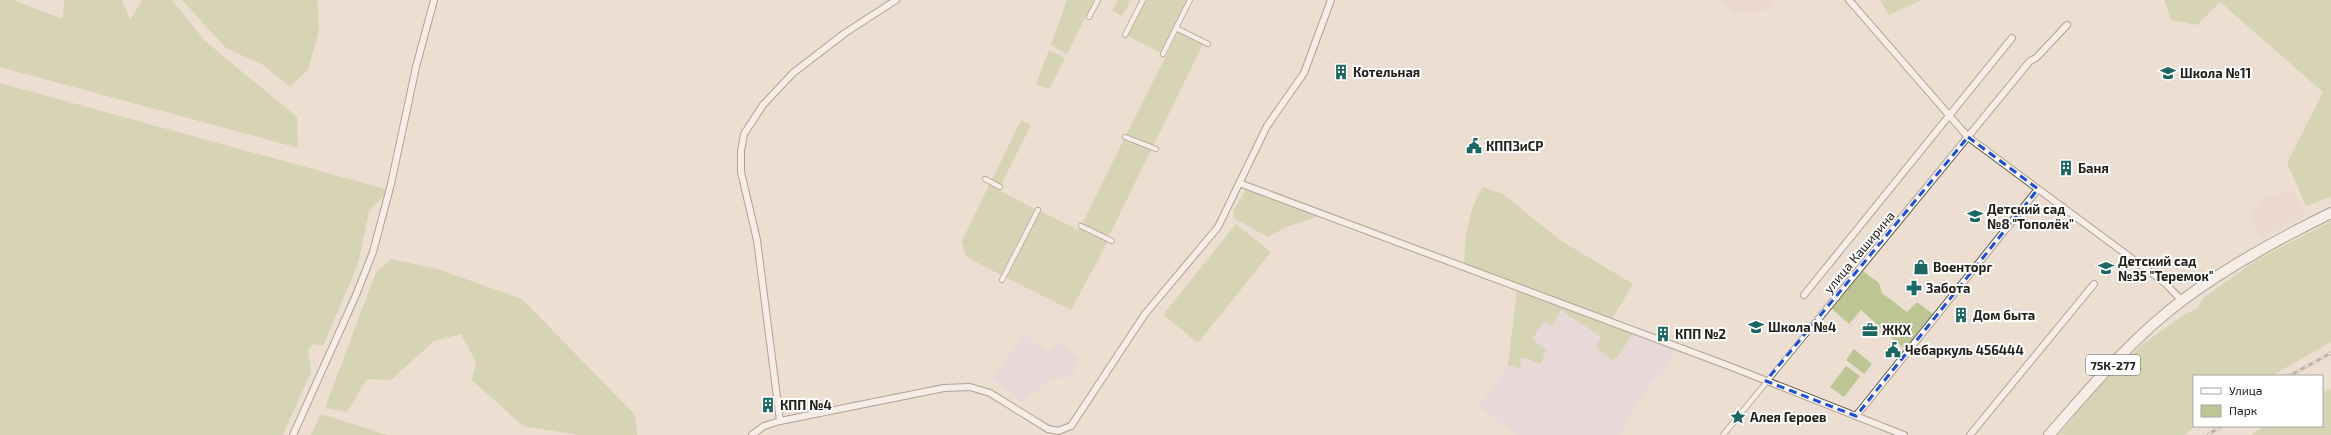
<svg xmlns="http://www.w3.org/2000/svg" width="2331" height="435" viewBox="0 0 2331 435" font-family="'Exo 2',sans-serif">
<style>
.industrial{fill:#e9d2c7}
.medical{fill:#e4d1e0}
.green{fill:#bcc593}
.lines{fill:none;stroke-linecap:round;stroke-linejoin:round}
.pedestrian-casing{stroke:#63584c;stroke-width:6}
.minor-casing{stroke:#63584c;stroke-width:8}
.primary-casing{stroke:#63584c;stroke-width:12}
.pedestrian{stroke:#fff;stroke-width:4.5}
.minor{stroke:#fff;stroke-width:6}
.primary{stroke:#fff;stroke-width:10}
.rail-casing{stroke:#817970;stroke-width:3}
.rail{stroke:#fff;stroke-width:1.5;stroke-dasharray:4.5;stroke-linecap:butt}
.marked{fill:none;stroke:#1d4ed8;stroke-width:3;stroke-dasharray:8 5;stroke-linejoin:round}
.labels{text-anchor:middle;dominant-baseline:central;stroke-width:4;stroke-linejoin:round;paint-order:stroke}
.shield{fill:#fff;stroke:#66635f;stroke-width:1}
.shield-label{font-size:12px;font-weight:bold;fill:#24201b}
.poi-label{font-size:13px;font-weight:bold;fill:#24201b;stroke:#fff;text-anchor:start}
.street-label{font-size:13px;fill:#24201b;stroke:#fff}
</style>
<rect width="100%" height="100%" fill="#ecdfd1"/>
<path class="industrial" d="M1721 0H1775L1770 7 1758 13H1735Z
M2282 191H2293L2307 215 2261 238 2247 215 2261 200Z"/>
<path class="medical" d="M1517 291 1676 350 1658 380 1654 378 1619 435H1516L1479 406 1508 365Z
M1025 335 1048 353 1058 341 1078 358 1076 361 1080 364 1069 378H1054L1022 402 991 378Z"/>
<path class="green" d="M0 0H13L63 19 64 0H122L130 20 142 0H172L205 41 297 117 298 148 0 67Z
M182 0H317L319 30 308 70 290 87 263 65 226 48Z
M1067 0H1094L1067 54 1051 45Z
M1118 0H1131L1122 16 1112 11Z
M1146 0H1187L1161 53 1128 36Z
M1880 0H1922L1889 15Z
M2164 0H2331V197L2306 206 2287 163 2323 92 2220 2 2197 25 2171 20Z
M1178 32 1203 44 1153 146 1126 135Z
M1049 50 1065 58 1049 89 1036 84Z
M0 83 389 190 369 211 358 264 323 346 313 344 308 350 311 372 283 435H0Z
M1021 120 1031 125 1001 185 992 180Z
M1124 139 1151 150 1109 236 1082 224Z
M989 185 1035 209 1001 275 970 259 965 254 962 241Z
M1483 187 1503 194 1560 240 1633 284 1612 319 1464 264C1465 237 1468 210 1483 187Z
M1246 189 1319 216 1284 228 1268 237 1235 219 1233 212Z
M1040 211 1078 230 1080 228 1108 241 1071 310 1007 278Z
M2331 221V342L2271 376H2194L2195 426 2184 435H2058L2105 381 2143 344 2182 316 2198 308 2203 298 2255 261Z
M1236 224 1271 252 1198 343 1163 315Z
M391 259 437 269 522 299 635 415 637 435H577L523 426 472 380 476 362 461 334 434 341 391 380 367 379 347 412 325 408 376 272Z
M1863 271 1879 283 1882 293 1907 312 1917 302 1933 314 1932 318 1908 349H1904L1861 310 1849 324 1832 309Z
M1517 291 1632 334V335L1617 358 1612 360 1596 347 1601 337 1561 310 1552 326 1544 321 1532 339 1546 350 1541 364 1525 358H1520L1521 369 1508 365Z
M1854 349 1872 364 1864 374 1846 360Z
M1846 366 1860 376 1844 397 1830 387Z
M2331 389V435H2251L2264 426H2322V393Z
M321 414 388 435H311Z"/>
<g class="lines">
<defs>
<path id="pedestrian" d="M1089 17 1098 0
M1176 28 1208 44
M1125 35 1143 0
M1163 54 1190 0
M1125 137 1156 149
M985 179 1000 187
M1081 226 1112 241
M1002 280 1038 210
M1723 435 1811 328"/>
<path id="minor" d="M1849 0 1968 137 2165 283 2182 301
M1239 183 1729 366 1904 435
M1804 295 2012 38
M1811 328 2030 61 2036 58 2067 25
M1856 416 2038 189
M780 421 757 240 741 172V151L744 134 763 105 793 73 845 33 896 0
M293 435 356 295 373 252 391 184 416 67 434 0
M752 435 764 426 780 421 944 388 970 387 990 393 1048 429 1058 431 1071 426 1145 314 1218 227 1267 126 1304 73 1331 0
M1970 435 2094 284"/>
<path id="primary" d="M2049 435C2091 387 2133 337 2184 299 2230 265 2280 238 2331 213"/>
</defs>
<use href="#pedestrian" class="pedestrian-casing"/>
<use href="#minor" class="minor-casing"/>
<use href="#primary" class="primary-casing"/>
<use href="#pedestrian" class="pedestrian"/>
<use href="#minor" class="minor"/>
<use href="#primary" class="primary"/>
<defs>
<path id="rail" d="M2289 376 2331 353
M2208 435 2221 426"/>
</defs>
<use href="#rail" class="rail-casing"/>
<use href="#rail" class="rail"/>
</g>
<path d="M0 0H2331V435H0ZM1968 137 2038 189 1856 416 1766 381Z" fill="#ecdfd1" fill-opacity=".55" fill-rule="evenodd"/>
<path class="marked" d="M1968 137 2038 189 1856 416 1766 381Z"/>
<defs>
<symbol id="building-bare" viewBox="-9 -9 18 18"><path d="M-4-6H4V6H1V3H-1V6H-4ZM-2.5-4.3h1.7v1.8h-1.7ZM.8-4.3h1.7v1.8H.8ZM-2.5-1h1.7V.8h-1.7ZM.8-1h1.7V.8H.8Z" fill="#1c6761" stroke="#fff" stroke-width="2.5" paint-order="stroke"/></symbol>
<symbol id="school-bare" viewBox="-9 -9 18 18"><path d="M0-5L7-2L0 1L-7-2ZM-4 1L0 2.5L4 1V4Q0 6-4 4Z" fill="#1c6761" stroke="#fff" stroke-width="2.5" paint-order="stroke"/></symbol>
<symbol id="civic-bare" viewBox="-9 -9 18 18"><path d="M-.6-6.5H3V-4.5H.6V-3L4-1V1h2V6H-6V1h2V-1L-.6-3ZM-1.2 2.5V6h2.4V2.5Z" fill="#1c6761" stroke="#fff" stroke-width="2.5" paint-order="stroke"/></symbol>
<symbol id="shop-bare" viewBox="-9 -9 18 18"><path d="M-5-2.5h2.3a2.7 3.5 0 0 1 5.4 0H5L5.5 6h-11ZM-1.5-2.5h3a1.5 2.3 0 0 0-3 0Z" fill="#1c6761" stroke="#fff" stroke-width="2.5" paint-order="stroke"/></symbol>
<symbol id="pharmacy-bare" viewBox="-9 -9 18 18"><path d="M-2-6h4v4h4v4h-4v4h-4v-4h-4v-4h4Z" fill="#1c6761" stroke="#fff" stroke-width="2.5" paint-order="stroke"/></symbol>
<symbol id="office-bare" viewBox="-9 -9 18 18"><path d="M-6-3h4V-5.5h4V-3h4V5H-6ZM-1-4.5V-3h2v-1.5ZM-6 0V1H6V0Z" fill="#1c6761" stroke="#fff" stroke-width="2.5" paint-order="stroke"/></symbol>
<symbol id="sight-bare" viewBox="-9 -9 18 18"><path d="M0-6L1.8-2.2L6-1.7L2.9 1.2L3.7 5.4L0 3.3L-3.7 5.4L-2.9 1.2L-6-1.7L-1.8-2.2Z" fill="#1c6761" stroke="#fff" stroke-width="2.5" paint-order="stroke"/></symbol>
</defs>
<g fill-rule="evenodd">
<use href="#building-bare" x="1330" y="61" width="22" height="22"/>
<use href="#school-bare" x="2157" y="62" width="22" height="22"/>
<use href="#civic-bare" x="1463" y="135" width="22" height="22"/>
<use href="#building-bare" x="2055" y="157" width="22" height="22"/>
<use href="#school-bare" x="1964" y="205" width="22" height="22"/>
<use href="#shop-bare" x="1910" y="256" width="22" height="22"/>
<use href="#school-bare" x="2095" y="257" width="22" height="22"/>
<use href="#pharmacy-bare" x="1903" y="277" width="22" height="22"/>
<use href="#building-bare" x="1950" y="304" width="22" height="22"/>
<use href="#school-bare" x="1745" y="316" width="22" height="22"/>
<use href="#office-bare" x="1859" y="319" width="22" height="22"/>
<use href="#building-bare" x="1652" y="323" width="22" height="22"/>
<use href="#civic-bare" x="1882" y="339" width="22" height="22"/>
<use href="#building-bare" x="757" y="394" width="22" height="22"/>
<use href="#sight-bare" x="1727" y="406" width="22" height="22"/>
</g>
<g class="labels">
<rect class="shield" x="2086" y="355" width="54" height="20" rx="3"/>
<g class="shield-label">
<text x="2113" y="365">75К-277</text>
</g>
<g class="poi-label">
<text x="1353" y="72">Котельная</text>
<text x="2180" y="73">Школа №11</text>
<text x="1486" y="146">КППЗиСР</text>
<text x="2078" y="168">Баня</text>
<text x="1987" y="209">Детский сад<tspan x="1987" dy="15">№8 "Тополёк"</tspan></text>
<text x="2118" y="261">Детский сад<tspan x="2118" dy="15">№35 "Теремок"</tspan></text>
<text x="1933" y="267">Военторг</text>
<text x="1926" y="288">Забота</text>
<text x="1973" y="315">Дом быта</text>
<text x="1768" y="327">Школа №4</text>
<text x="1882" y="330">ЖКХ</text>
<text x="1675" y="334">КПП №2</text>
<text x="1905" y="350">Чебаpкуль 456444</text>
<text x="780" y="405">КПП №4</text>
<text x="1750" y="417">Алея Героев</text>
</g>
<g class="street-label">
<text transform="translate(1859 252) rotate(-50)">улица Каширина</text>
</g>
</g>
<rect x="2193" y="375" width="130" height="52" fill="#ffffff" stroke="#a7a6a4"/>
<rect x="2201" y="388" width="20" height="6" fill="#ffffff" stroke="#a7a6a4"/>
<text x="2229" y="395" font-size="12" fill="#24201b">Улица</text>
<rect x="2201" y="405" width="20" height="12" fill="#bcc593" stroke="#a7a6a4"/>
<text x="2229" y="415" font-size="12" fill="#24201b">Парк</text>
</svg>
